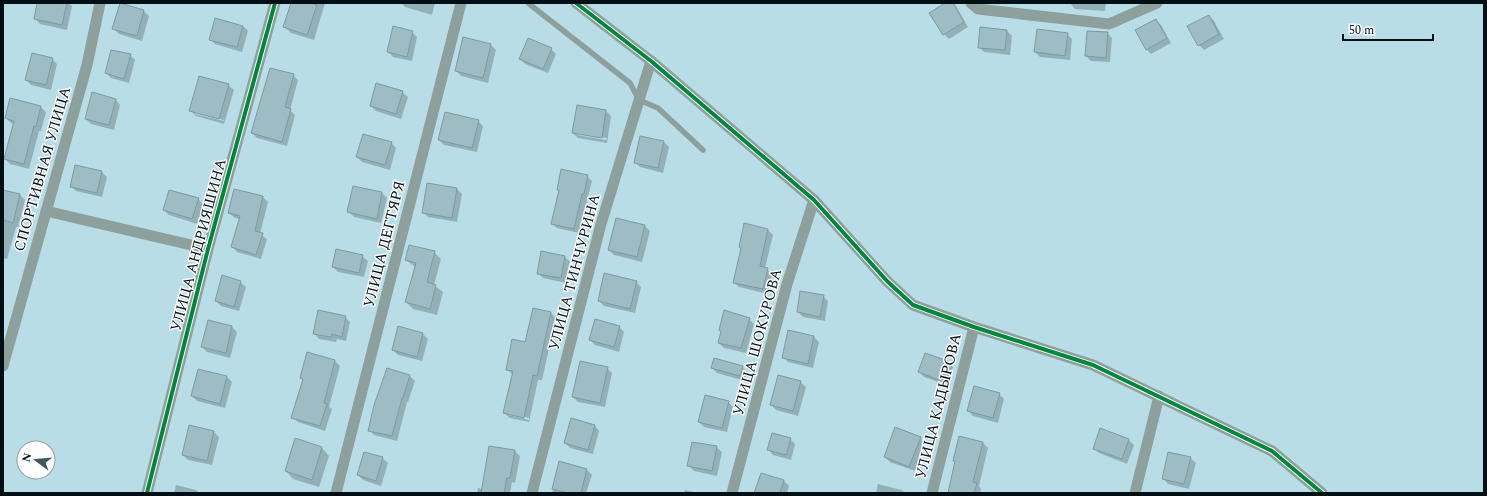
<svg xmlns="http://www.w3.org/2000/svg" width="1487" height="496" font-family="Spectral,serif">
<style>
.shadow{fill:#0003;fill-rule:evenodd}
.building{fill:#9ebcc3;stroke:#7d9aa2}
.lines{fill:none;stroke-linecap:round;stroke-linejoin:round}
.service{stroke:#8da09c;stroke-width:5.5}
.minor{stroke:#8da09c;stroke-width:11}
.cycleway-casing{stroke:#fcfcfc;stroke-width:6}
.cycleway{stroke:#00873e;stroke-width:4}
.labels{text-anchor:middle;stroke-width:3;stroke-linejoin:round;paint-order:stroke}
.street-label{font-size:15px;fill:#000f14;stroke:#fcfcfc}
</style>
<rect width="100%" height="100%" fill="#b8dde6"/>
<g class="shadow">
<path d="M38,3H69L72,6L67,30L40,24L35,18Z"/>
<path d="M292,3H325L314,40L291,33L285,27Z"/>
<path d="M401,3H435L432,15L405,7Z"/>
<path d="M947,3H953L956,6L968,27L949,39L944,34Z"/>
<path d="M1070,3H1106L1105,11L1075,9Z"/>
<path d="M120,5L144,11L149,16L142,41L119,34L114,29Z"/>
<path d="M1209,16L1214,21L1224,39L1204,50L1199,45Z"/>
<path d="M1156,20L1161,25L1171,43L1151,54L1146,49Z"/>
<path d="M243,26L248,31L242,52L215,44L210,39Z"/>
<path d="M1007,31L1012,36L1010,55L984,52L979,47Z"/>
<path d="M412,32L417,37L412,61L393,57L388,52Z"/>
<path d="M1107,33L1112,38L1110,62L1091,61L1086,56Z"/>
<path d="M1067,34L1072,39L1070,60L1040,57L1035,52Z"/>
<path d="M491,45L496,50L488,83L461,76L456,71Z"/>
<path d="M551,49L556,54L548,73L525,64L520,59Z"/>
<path d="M130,55L135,60L129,83L111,78L106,73Z"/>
<path d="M52,59L57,64L51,90L31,85L26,80Z"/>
<path d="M293,75L298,80L290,110L295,115L287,146L257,138L252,133Z"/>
<path d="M228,85L234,90L224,124L196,116L191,111ZM195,112L224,120V121L195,114Z"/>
<path d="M402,92L408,97L401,119L376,111L371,106Z"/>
<path d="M11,99L41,107L46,112L41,131H39L29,169L10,164L5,159L14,124L11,123L6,118Z"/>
<path d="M115,99L120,105L114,130L91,124L86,119Z"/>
<path d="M577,106L606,111L611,116L607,143L578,138L573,133ZM577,133L607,138L606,140L577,135Z"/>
<path d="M478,121L483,126L477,152L444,145L439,140Z"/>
<path d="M641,137L664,142L669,147L663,173L640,167L635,162Z"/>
<path d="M391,143L396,148L390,170L362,162L357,157Z"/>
<path d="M76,166L102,172L107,177L102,197L76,191L71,186Z"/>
<path d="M587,176L592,181L579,233L557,228L552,223L559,191L558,189Z"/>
<path d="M457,189L462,194L457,222L428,217L423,212Z"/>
<path d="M3,191L20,195L25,200L18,227H16L7,259L3,258Z"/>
<path d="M382,193L387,198L381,223L354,217L349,212Z"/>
<path d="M263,197L268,202L260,234L267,239L261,259L237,252L232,246L240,219L235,218L229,213Z"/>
<path d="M198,199L203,204L197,224L169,215L164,210Z"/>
<path d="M616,219L645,226L650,231L642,262L614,255L609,250Z"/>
<path d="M768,230L773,235L765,268L772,274L768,294L739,287L734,282L742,250L740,247Z"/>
<path d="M434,252L441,259L434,285L443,292L437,315L413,309L406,302L415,267L406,260Z"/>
<path d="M362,256L368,261L364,277L338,272L333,267Z"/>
<path d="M565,257L570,262L566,283L543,278L538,273Z"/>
<path d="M240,282L246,287L239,311L221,306L216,301Z"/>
<path d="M636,282L641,287L635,313L604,306L599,301Z"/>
<path d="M823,296L828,301L825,321L803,317L798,312Z"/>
<path d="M534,309L551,313L556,318L542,380H538L529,422L510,418L504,413L513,375L507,369L526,343ZM509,413L529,418V420L509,415Z"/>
<path d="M345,317L350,322L346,341L337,339L336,342L319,339L314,333Z"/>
<path d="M749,319L754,324L746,353L724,348L719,343L722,332L720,330Z"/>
<path d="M209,321L232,327L237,332L230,358L207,352L202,347Z"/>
<path d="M619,327L624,332L619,352L595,345L590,340Z"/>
<path d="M789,331L814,337L819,342L813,368L788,362L783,357Z"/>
<path d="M423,334L428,339L422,361L398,355L393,350Z"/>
<path d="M925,354L948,362L953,367L947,385L924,377L919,372Z"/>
<path d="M335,361L340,366L329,407L332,409L325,431L298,422L293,417L304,380L301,377Z"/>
<path d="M742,366L747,372L745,381L717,373L712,368Z"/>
<path d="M607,368L612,373L605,407L578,402L573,397Z"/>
<path d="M387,369L410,376L415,381L408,402H407L397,441L374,435L369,430Z"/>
<path d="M227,377L232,382L225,408L197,401L192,396Z"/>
<path d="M800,382L806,387L798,416L776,410L771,405Z"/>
<path d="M999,394L1004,399L998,423L973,416L968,410Z"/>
<path d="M728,402L733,407L727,432L704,427L699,422Z"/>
<path d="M594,425L599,431L593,454L570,448L565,443Z"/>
<path d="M190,426L214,432L219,437L212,465L188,460L183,455Z"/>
<path d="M920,438L925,443L915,471L890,462L885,457Z"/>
<path d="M790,439L795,444L791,460L773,455L768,449Z"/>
<path d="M1129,440L1134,445L1127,464L1099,453L1094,448Z"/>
<path d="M983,443L988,448L979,486L981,489L980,493H949L956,462L954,460Z"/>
<path d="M716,447L722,452L717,476L694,471L689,466Z"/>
<path d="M322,448L329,456L319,487L293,479L286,471Z"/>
<path d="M515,451L520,456L515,483L512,482L510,493H477L478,488L482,489Z"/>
<path d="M382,458L388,463L381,486L363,480L358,475Z"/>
<path d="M1190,458L1196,463L1189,489L1168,484L1163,478Z"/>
<path d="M560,463L587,470L592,475L586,493H552Z"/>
<path d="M784,481L789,486L787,493H755Z"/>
<path d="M878,484L902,490L905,493H876Z"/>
<path d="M176,485L196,490L199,493H174Z"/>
<path d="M685,490L698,493H684Z"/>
</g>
<g class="building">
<path d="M37,3H67L62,25L34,19Z"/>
<path d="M120,3L144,10L137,36L112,29Z"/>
<path d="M291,3H311L317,5L307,35L283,27Z"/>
<path d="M945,3H953L964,22L943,35L929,13Z"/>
<path d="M1209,15L1219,34L1198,46L1187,26Z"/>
<path d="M215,18L243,26L237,47L209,40Z"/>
<path d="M1156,19L1167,38L1146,50L1135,30Z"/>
<path d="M393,26L413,31L407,57L387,52Z"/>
<path d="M980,27L1007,30L1005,50L978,48Z"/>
<path d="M1037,29L1068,33L1065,56L1034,52Z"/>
<path d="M1087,31L1108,32L1106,58L1085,56Z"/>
<path d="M463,37L491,44L483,78L455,71Z"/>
<path d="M528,38L552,48L543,69L519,59Z"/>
<path d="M111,50L131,54L124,79L105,73Z"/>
<path d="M32,53L53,58L46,85L25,80Z"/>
<path d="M270,68L294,74L285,107L291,109L282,142L251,133Z"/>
<path d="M199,76L229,84L219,119L189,111Z"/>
<path d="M376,83L403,91L396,114L370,106Z"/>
<path d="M92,92L116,99L109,125L85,119Z"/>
<path d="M10,98L41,106L36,127L34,126L24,164L4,159L14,121L5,118Z"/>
<path d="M577,105L606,110L602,138L572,133Z"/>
<path d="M445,112L479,120L472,148L438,140Z"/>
<path d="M363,134L392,142L385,165L356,157Z"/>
<path d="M640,136L664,141L658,168L634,163Z"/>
<path d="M75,165L102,171L97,193L70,187Z"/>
<path d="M561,169L588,175L584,194H582L574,229L551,224L559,190H557Z"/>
<path d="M427,183L457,188L452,218L422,213Z"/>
<path d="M353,186L382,192L377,219L347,212Z"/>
<path d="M234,189L263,196L255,231L263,233L256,255L231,247L240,216L228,213Z"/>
<path d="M3,190L20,194L13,223L3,220Z"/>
<path d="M169,190L199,198L192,219L163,210Z"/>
<path d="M616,218L645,225L637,257L608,250Z"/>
<path d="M744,223L768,229L760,266L768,268L763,289L733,283L741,248L739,247Z"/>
<path d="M409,245L435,251L427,282L436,285L430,309L405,302L416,263L405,260Z"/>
<path d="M336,249L363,255L359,273L332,267Z"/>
<path d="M541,251L565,256L561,278L537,274Z"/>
<path d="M604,273L637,281L630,309L598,301Z"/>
<path d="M222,275L241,281L234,307L215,301Z"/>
<path d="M800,291L824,295L820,317L797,312Z"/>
<path d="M533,308L551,312L537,376L533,375L524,418L503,413L513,371L506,370L512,339L525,342Z"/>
<path d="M318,310L346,316L342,337L332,334L331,337L313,334Z"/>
<path d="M724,310L750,318L741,348L718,343L721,331L719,330Z"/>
<path d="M595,319L620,326L614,347L589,340Z"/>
<path d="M208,320L232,326L226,353L201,347Z"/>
<path d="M398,326L423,333L417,357L392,350Z"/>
<path d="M788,330L814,336L808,364L782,358Z"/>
<path d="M307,352L335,360L324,403L327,404L320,426L291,418L303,379L300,378Z"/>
<path d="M925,353L948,361L942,381L918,372Z"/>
<path d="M714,358L743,366L740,376L711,368Z"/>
<path d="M580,361L608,367L600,403L572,397Z"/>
<path d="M387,368L410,375L403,398H402L392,436L368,431L374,405Z"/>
<path d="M198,369L227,376L220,404L191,396Z"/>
<path d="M778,375L801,381L793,411L770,405Z"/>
<path d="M974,386L1000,393L993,418L967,411Z"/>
<path d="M705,395L729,401L722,428L698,422Z"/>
<path d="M571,418L595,425L588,450L564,443Z"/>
<path d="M189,425L214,431L207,461L182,455Z"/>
<path d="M895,427L921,437L909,467L884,457Z"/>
<path d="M1100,428L1129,439L1122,459L1093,449Z"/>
<path d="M772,433L791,438L786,455L767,450Z"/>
<path d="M959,436L983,442L973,482L977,483L974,493H948L955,461H953Z"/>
<path d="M295,438L322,447L312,480L285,471Z"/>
<path d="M692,442L717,446L712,471L687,466Z"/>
<path d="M489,446L515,450L510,478H507L504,493H481Z"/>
<path d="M364,452L383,457L376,481L357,475Z"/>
<path d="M1168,452L1191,457L1184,484L1162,479Z"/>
<path d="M559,461L587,469L581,493H569L552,489Z"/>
<path d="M761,473L784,480L780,493H754Z"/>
</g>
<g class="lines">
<path class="service" d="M528,3L630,83L639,100L658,108L703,150"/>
<g class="minor">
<path d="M576,3L651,61L814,200L887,281L913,305L974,327L1093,365L1272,451L1322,493"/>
<path d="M971,3L978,9L1109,24L1157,3"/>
<path d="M46,211L208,249"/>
<path d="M3,366L87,65L100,3"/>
<path d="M147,493L208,249L275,3"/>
<path d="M336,493L461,3"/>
<path d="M532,493L601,224L651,61"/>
<path d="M732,493L787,284L814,200"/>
<path d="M932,493L974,327"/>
<path d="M1135,493L1159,396"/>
</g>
<g class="cycleway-casing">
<g id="cycleway">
<path d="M576,3L651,61L814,200L887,281L913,305L974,327L1093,365L1272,451L1322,493"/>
<path d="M147,493L208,249L275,3"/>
</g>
</g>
<use href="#cycleway" class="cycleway"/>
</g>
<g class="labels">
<g class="street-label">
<text transform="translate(42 169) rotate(-74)" y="5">СПОРТИВНАЯ УЛИЦА</text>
<text transform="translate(384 244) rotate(-76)" y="5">УЛИЦА ДЕГТЯРЯ</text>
<text transform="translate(198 245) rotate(-75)" y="5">УЛИЦА АНДРИЯШИНА</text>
<text transform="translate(574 272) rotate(-75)" y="5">УЛИЦА ТИНЧУРИНА</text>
<text transform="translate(757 342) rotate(-75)" y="5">УЛИЦА ШОКУРОВА</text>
<text transform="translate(938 406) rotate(-76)" y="5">УЛИЦА КАДЫРОВА</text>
</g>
</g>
<rect width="1487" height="496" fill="none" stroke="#000f14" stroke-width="8"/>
<g transform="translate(36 460) rotate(286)"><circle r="19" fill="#fcfcfc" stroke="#979d9f"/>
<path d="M0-3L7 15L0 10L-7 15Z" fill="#40575e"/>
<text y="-6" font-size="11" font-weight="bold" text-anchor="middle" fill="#000f14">N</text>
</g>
<path d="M1343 34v6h90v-6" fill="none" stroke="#000f14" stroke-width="2"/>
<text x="1349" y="34" font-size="12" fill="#000f14" stroke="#fcfcfc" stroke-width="3" paint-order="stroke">50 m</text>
</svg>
